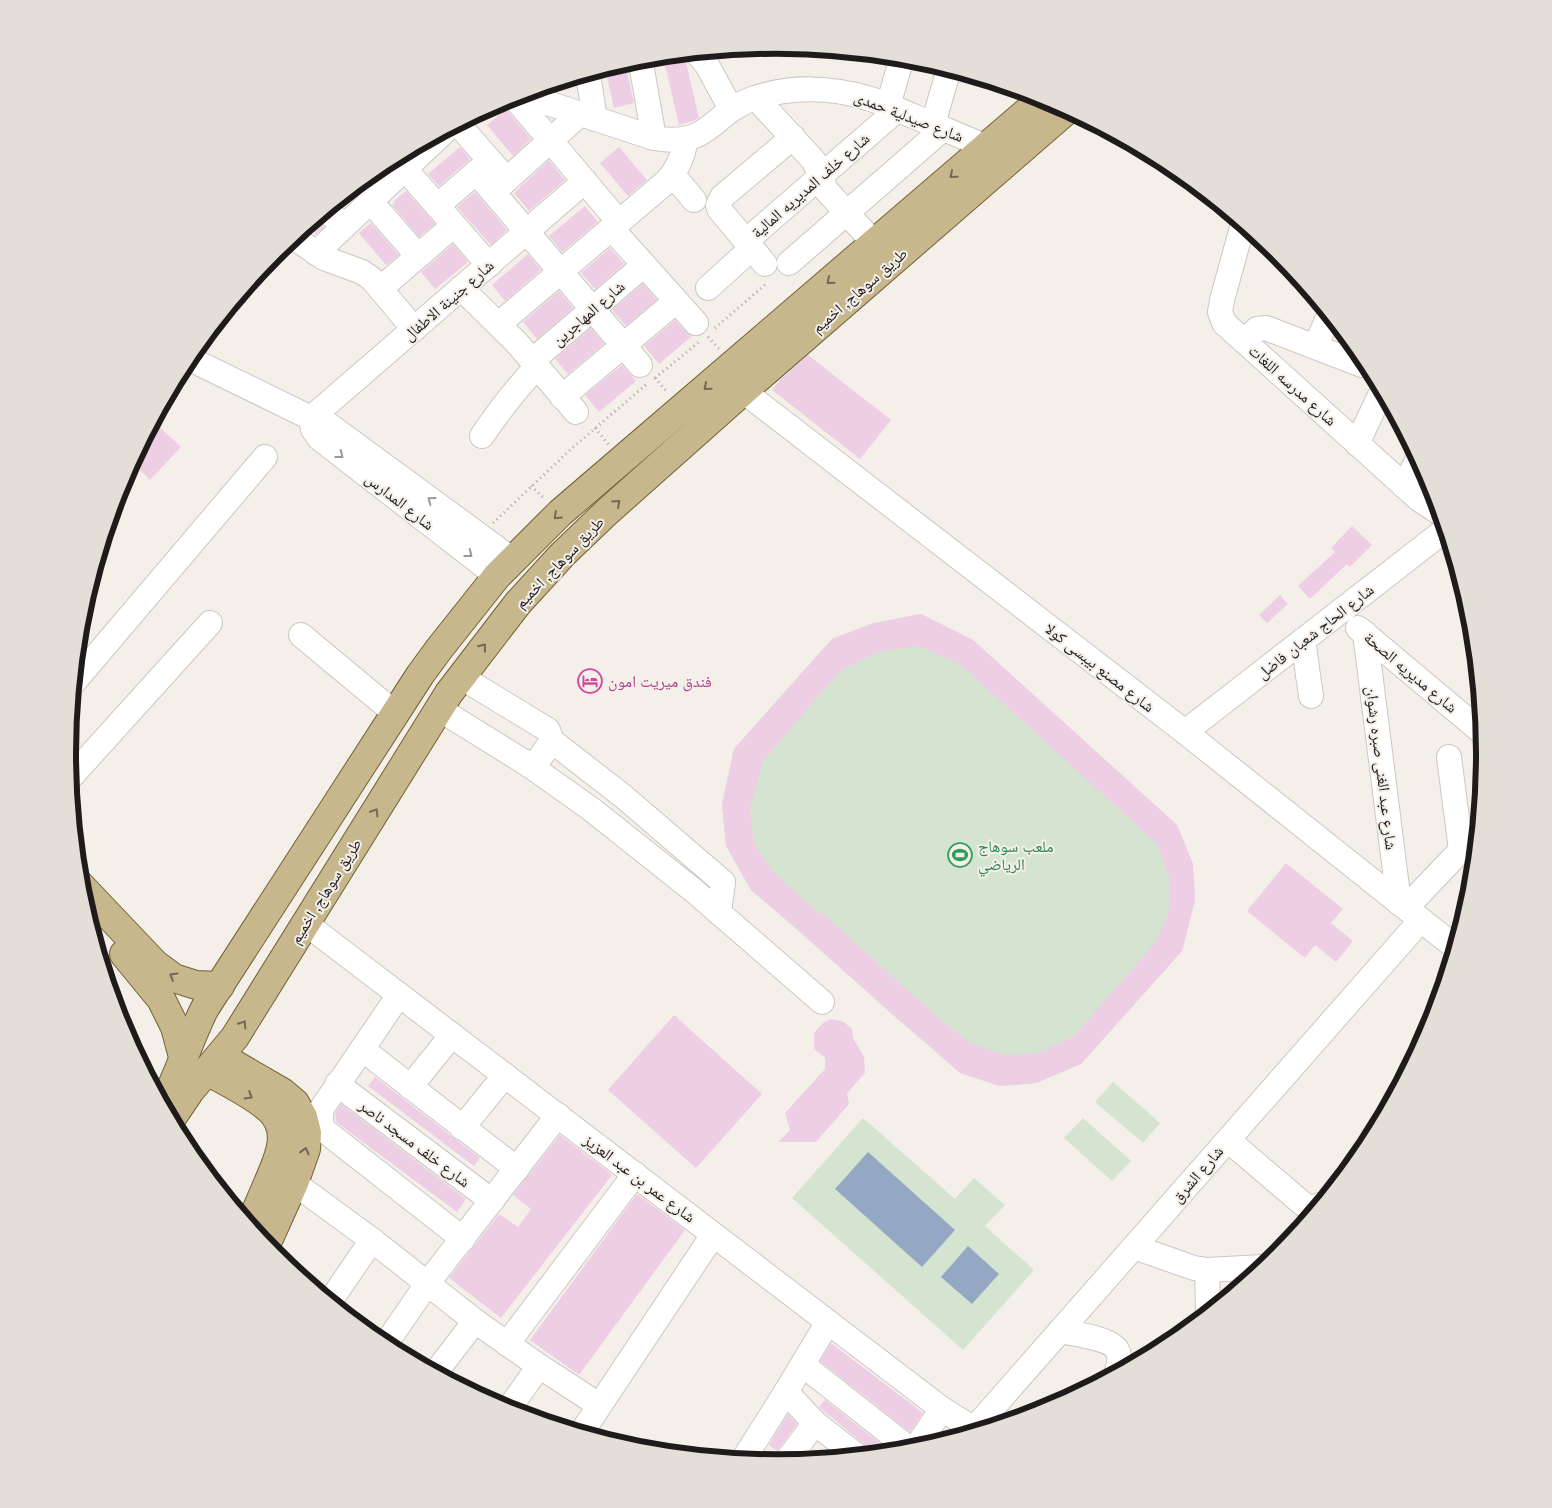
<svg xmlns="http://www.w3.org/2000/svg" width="1552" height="1508" font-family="Lora,'Noto Naskh Arabic',serif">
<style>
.green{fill:#d4e4d1}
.water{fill:#94a8c4}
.building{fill:#eecee5;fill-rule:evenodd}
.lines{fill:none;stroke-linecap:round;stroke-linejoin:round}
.minor-casing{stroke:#ccc7c2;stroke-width:26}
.major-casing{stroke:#736133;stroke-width:30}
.path{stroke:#a9a4a1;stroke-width:3;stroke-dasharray:1 4;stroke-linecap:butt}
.minor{stroke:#fff;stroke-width:24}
.major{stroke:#c7b78d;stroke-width:28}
.oneway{stroke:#726954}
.oneway2{stroke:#9a9898}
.labels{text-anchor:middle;stroke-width:4;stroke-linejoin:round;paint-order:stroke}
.street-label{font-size:16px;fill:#1e1b1a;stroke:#f5efea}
.hotel-label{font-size:16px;fill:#b23c85;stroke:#f5efea;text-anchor:start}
.leisure-label{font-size:16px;fill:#27864d;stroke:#f5efea;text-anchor:start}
.rim{fill:none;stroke:#1e1b1a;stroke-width:6}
</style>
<rect width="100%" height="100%" fill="#f5efea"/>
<g class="green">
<path d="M921,614L973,640L1177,825L1193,864L1195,900L1182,951L1081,1064L1036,1083L1000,1086L960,1073L901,1022L803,935L751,890L726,846L722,804L734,749L832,639L874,623Z"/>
<path d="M1113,1082L1160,1123L1143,1143L1095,1102Z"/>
<path d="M863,1118L955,1199L974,1178L1005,1205L985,1226L1034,1270L963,1350L792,1198Z"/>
<path d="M1083,1118L1131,1161L1112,1181L1064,1138Z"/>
</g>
<g class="water">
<path d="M868,1152L955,1230L922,1267L835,1189Z"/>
<path d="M968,1246L999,1274L972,1304L941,1277Z"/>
</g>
<g class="building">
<path d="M684,54L699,118L693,121L679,125L663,56Z"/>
<path d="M625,62L634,103L614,108L605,68Z"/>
<path d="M506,109L531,139L513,156L487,125Z"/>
<path d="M460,147L470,159L439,186L428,174Z"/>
<path d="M619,147L647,180L628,196L600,163Z"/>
<path d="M549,160L565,180L529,211L514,193Z"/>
<path d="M359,183L363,187L344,207L337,202Z"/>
<path d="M406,191L435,224L419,237L392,205L395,202L394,201Z"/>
<path d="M475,192L507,230L491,245L457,207Z"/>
<path d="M585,206L598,222L562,252L549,236Z"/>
<path d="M315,219L324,227L316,234L306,227Z"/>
<path d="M371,223L399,255L386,265L359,233Z"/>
<path d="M453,244L468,262L435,289L421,272Z"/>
<path d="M610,248L624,264L595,289L581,273Z"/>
<path d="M528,254L541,270L505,301L492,285Z"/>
<path d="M643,284L657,300L626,326L612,310Z"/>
<path d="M559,291L573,308L537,339L523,322Z"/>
<path d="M675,320L686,332L692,336L659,364L644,346Z"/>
<path d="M591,328L604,344L568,374L555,359Z"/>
<path d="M808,355L891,420L860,459L772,390L780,380Z"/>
<path d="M622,365L636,381L599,412L585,395Z"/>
<path d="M154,422L181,447L150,480L132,462Z"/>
<path d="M1352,526L1372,545L1350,567L1347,564L1310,599L1298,586L1335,552L1331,548Z"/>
<path d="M1280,595L1288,604L1267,623L1259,615Z"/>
<path d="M921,614L973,640L1177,825L1193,864L1195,900L1182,951L1081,1064L1036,1083L1000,1086L960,1073L902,1021L901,1022L787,920L751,890L726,846L722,804L734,749L832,639L874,623ZM919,646L961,665L1158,845L1169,877V911L1156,942L1073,1037L1037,1053L1004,1055L968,1042L934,1014L822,913L821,915L774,873L754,844L750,810L763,761L840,671L877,652Z"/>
<path d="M1286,863L1343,909L1331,923L1353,941L1336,962L1315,945L1305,958L1247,911Z"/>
<path d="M674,1015L762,1094L696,1168L608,1090Z"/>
<path d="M833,1019L844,1022L852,1029L853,1038L864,1057L865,1073L847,1093L849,1104L816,1142H778L790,1130L785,1113L825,1069V1058L814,1049V1033L824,1022Z"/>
<path d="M375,1077L480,1158L474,1166L368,1086Z"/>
<path d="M341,1104L466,1199L457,1212L336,1122L335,1113Z"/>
<path d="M560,1135L612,1175L501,1318L449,1278L499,1214L518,1227L531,1209L513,1195Z"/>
<path d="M637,1194L685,1230L579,1375L530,1340Z"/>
<path d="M831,1343L923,1413L910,1432L820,1361Z"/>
<path d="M825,1400L891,1452L869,1454L868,1449L864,1444L819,1407Z"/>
<path d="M788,1414L797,1424L777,1451L769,1445Z"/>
</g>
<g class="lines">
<g class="minor-casing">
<g id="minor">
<path d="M697,53L707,65L731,109"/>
<path d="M640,58L654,138"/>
<path d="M588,74L595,119"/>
<path d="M520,94L654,138C712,148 710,113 755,98C791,86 831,87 867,98C883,102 898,110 913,116C938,126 962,137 987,147"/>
<path d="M513,96L619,222"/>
<path d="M756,98L814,161L826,190L874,243"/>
<path d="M888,106L902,57"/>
<path d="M458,124L507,180"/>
<path d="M933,124L949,69"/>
<path d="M405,169L489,265"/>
<path d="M476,172L640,365"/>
<path d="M673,175L694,200"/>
<path d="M493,192L580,114"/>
<path d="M370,201L418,256"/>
<path d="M437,206L487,163"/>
<path d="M326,211L345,225"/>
<path d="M1243,224L1222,300L1220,312L1224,323L1420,500L1440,513"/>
<path d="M612,229L696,323"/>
<path d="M293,237L324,258L362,272L372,279L414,329"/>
<path d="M746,241L897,110"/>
<path d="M316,253L446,130"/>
<path d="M789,263L943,129"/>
<path d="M765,264L719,209L718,205L722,197L793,137"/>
<path d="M461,288L516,342L576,412"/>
<path d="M708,288L752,248"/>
<path d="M380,289L454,225"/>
<path d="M499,324L666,182C678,169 683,156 686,139"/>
<path d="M1244,341L1257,329L1266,328L1362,365"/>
<path d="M1315,347L1329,316"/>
<path d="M188,358L311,418L329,425L513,560"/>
<path d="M533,360L644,265"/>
<path d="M743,391L1185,732L1455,947"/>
<path d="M562,397L675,302"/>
<path d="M311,418L585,181"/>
<path d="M311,418L313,429L319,438L497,576"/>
<path d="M482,436C499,411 516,388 538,366"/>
<path d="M1357,444L1382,391"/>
<path d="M1404,486L1418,459"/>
<path d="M1358,628L1483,733"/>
<path d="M1365,633L1399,903"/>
<path d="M301,635L396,714"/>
<path d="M1303,640L1311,696"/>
<path d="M74,682L265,457"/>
<path d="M439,709L529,765L539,759L552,741L548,730L461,677"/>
<path d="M1185,732L1445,530"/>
<path d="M552,741L624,797L723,882L719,913"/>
<path d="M1449,757L1461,850"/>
<path d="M529,765L591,809L693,890L822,1002"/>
<path d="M69,779L210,623"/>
<path d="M1406,908L1477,833"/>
<path d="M305,923L942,1409L977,1431"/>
<path d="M399,995L322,1108C320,1117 320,1123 325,1131L463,1239"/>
<path d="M362,1049L517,1169"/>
<path d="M337,1084L492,1201"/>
<path d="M410,1087L452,1035"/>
<path d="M462,1128L505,1075"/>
<path d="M1228,1140L1303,1204C1308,1207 1313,1209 1319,1205"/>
<path d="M277,1177L294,1183L372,1240L475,1321L539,1366L599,1405"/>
<path d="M1134,1247L1194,1268L1207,1270L1263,1267"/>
<path d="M1207,1270L1208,1312"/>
<path d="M335,1294L372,1240"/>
<path d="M1060,1331C1074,1334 1113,1338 1118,1352C1121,1358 1118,1366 1117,1372"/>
<path d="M507,1344L635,1174"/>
<path d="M385,1345L427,1284L558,1115"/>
<path d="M803,1365L911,1450"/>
<path d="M436,1372L475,1321"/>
<path d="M786,1392L815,1423L856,1455"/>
<path d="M508,1410L539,1366"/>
<path d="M974,1429L1421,920"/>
<path d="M582,1432L713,1235"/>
<path d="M915,1449L942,1409"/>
<path d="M788,1459L815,1423"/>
<path d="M743,1460L786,1392L828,1322"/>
</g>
</g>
<g class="major-casing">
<g id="major">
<path d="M80,885L155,964L174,978L196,985L220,986"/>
<path d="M124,954L161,999L175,1027L183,1057"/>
<path d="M220,1056L282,1092L295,1103L303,1117L307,1133L306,1149L294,1183L266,1245"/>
<path d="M207,1071C227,1082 252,1094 269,1109C293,1131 278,1159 268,1183C262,1197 256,1211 250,1225"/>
<path d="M163,1104C180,1073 189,1039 205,1008L420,675L439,649L497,576L560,513L1043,98"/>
<path d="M171,1119L190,1091L235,1037L449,693L518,603L562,555L608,511L743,391L1067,110"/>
</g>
</g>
<g class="path">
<path d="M715,328L767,283"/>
<path d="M708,337L719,349"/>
<path d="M655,378L699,342"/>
<path d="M655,378L668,393"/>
<path d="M595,428L609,445"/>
<path d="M531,486L545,499"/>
<path d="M493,523L570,450L648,383"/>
</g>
<use href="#minor" class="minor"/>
<use href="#major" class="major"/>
</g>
<defs><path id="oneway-chevron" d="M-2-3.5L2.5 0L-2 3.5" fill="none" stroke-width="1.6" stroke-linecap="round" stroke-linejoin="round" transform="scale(1.25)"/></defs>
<g class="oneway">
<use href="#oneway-chevron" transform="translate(953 175) rotate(139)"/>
<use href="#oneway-chevron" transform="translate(830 281) rotate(139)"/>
<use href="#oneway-chevron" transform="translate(707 387) rotate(139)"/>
<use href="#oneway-chevron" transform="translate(617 503) rotate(-42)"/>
<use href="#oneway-chevron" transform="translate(557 516) rotate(137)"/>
<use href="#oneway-chevron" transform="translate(483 647) rotate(-52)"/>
<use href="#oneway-chevron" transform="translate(375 812) rotate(-58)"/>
<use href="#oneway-chevron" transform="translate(173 976) rotate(-150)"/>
<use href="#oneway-chevron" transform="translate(243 1024) rotate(-57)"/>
<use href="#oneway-chevron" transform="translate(249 1096) rotate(31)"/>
<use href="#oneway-chevron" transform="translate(305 1151) rotate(-76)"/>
</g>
<g class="oneway2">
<use href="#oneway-chevron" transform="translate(340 455) rotate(38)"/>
<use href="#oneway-chevron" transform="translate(431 500) rotate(-144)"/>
<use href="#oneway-chevron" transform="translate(469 554) rotate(38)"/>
</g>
<defs>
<g id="hotel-ring" transform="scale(1.25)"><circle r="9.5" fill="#f5efea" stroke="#d1479c" stroke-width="1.5"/><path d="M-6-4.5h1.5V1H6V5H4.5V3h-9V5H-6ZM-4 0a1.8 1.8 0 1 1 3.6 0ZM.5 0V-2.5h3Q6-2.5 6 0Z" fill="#d1479c"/></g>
<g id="stadium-ring" transform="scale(1.25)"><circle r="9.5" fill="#f5efea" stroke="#2e9e5b" stroke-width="1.5"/><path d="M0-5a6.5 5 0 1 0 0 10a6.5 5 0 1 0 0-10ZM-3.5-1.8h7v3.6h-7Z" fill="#2e9e5b"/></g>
</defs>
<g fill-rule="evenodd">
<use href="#hotel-ring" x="590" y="681"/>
<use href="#stadium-ring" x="960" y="855"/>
</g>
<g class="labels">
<g class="street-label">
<text transform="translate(909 116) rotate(21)" y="6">شارع صيدلية حمدى</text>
<text transform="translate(810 185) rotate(-41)" y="6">شارع خلف المديريه المالية</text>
<text transform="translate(859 290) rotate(-41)" y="6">طريق سوهاج, اخميم</text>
<text transform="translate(448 300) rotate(-41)" y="6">شارع جنينة الاطفال</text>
<text transform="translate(588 313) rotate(-41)" y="6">شارع المهاجرين</text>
<text transform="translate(1293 385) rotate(42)" y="6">شارع مدرسه اللغات</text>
<text transform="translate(400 501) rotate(38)" y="6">شارع المدارس</text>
<text transform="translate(559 562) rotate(-46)" y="6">طريق سوهاج, اخميم</text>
<text transform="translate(1315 631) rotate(-38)" y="6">شارع الحاج شعبان فاضل</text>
<text transform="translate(1100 667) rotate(38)" y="6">شارع مصنع بيبسى كولا</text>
<text transform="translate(1411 672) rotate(40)" y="6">شارع مديريه الصحة</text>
<text transform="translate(1382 768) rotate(83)" y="6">شارع عبد الغنى صبره رشوان</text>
<text transform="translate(325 891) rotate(-58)" y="6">طريق سوهاج, اخميم</text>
<text transform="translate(415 1143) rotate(37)" y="6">شارع خلف مسجد ناصر</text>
<text transform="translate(1197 1174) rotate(-49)" y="6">شارع الشرق</text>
<text transform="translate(640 1178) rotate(37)" y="6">شارع عمر بن عبد العزيز</text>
</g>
<g class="hotel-label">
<text x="608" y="687">فندق ميريت امون</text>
</g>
<g class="leisure-label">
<text x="978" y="852">ملعب سوهاج<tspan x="978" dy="18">الرياضي</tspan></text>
</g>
</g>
<path d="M0 0H1552V1508H0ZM76 754a700 700 0 1 1 1400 0a700 700 0 1 1-1400 0Z" fill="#e4ded9" fill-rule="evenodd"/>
<path class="rim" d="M76 754a700 700 0 1 1 1400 0a700 700 0 1 1-1400 0Z"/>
</svg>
